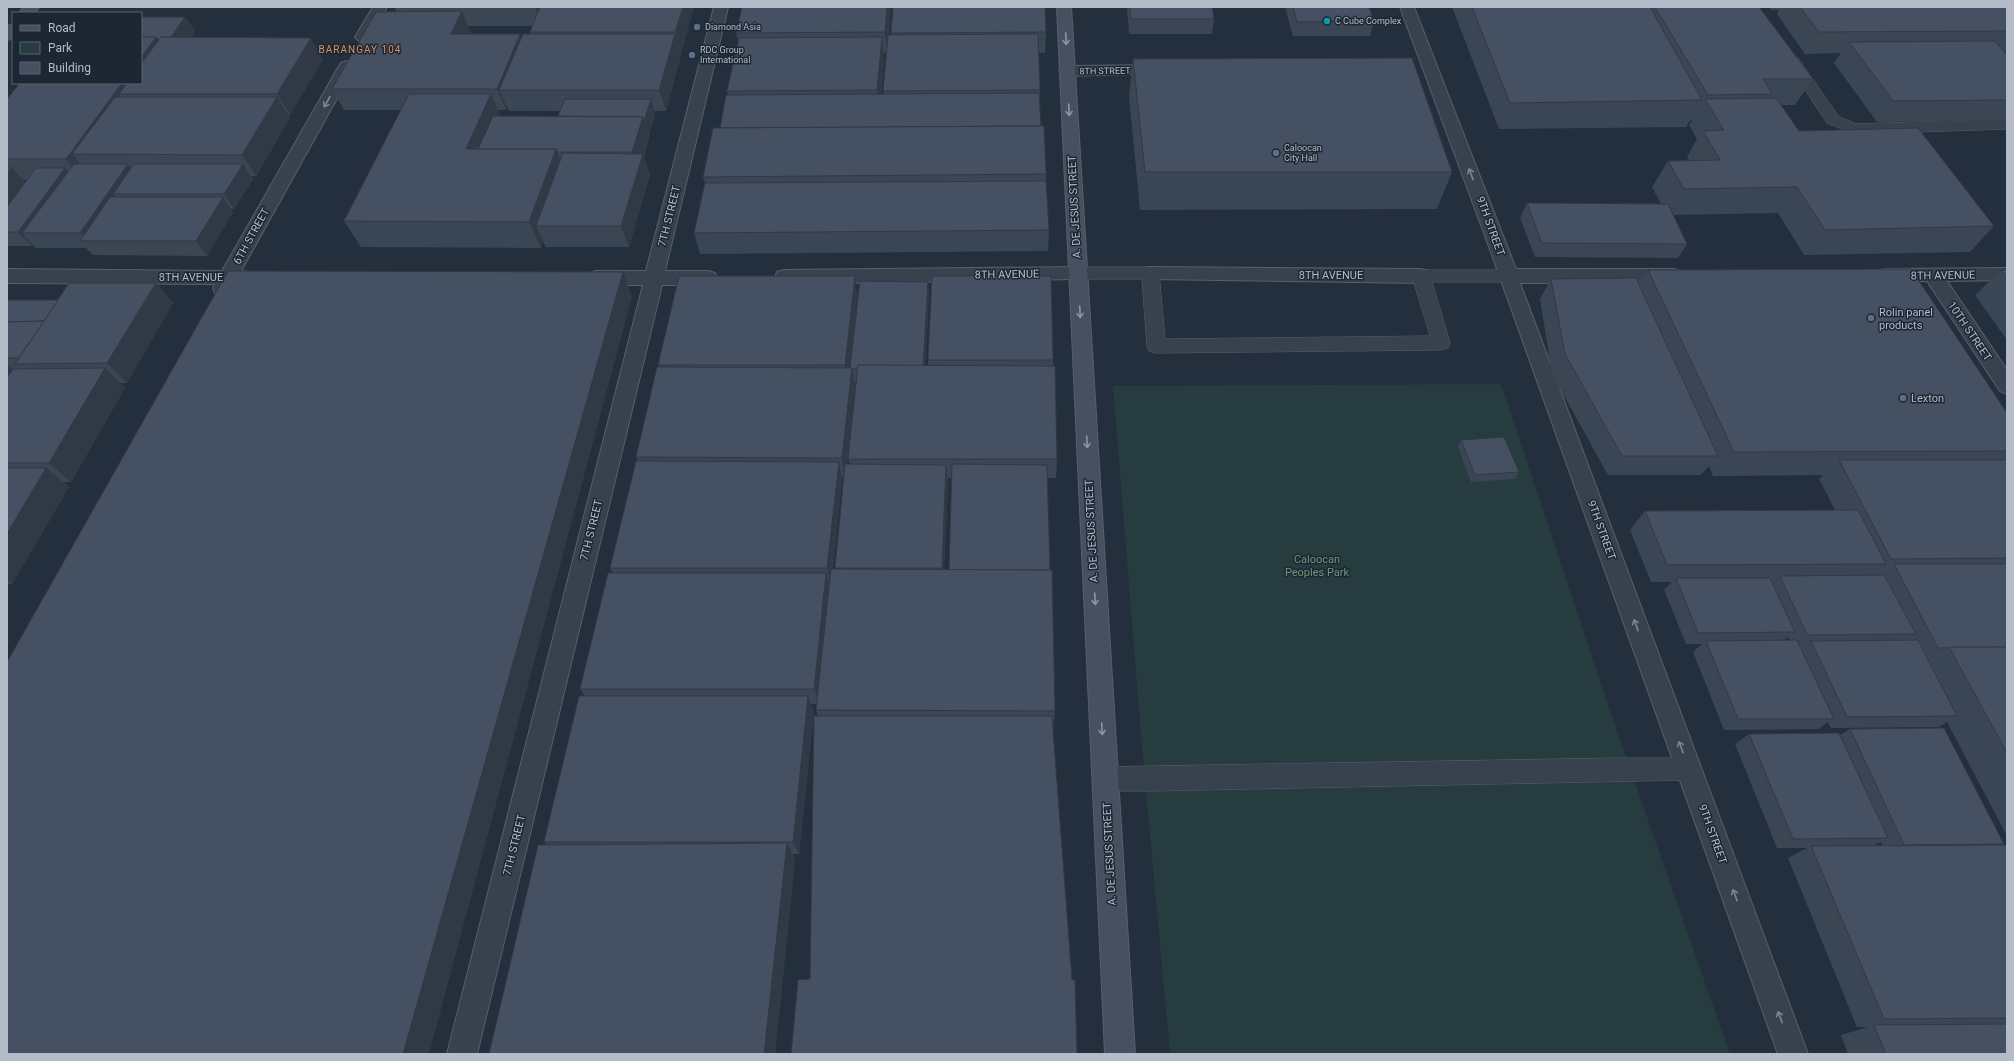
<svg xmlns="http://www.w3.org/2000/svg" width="2014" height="1061" font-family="Roboto,sans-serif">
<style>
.green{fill:#263c3f}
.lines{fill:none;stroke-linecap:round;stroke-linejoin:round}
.service-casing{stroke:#565f6c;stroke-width:1}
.pedestrian-casing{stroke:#565f6c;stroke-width:2}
.minor-casing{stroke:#565f6c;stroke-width:2}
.secondary-casing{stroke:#565f6c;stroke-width:2}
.service{fill:#38414e;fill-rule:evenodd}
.pedestrian{fill:#38414e;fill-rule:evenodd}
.minor{fill:#38414e;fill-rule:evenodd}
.secondary{fill:#465061;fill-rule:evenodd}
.wall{fill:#3b4654;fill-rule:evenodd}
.shaded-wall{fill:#303945}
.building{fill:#455162;stroke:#303945}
.oneway{stroke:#8e96a5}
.oneway2{stroke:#7c8592}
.culture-dot{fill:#0f9aa8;stroke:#1d2633;stroke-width:1.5}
.service-dot{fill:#5c6f8a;stroke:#1d2633;stroke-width:1.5}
.labels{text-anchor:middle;stroke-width:3;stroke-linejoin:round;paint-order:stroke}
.far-poi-label{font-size:9px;fill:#b4bcc9;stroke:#1d2633;text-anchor:start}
.far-street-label{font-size:9px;fill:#b4bcc9;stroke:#1d2633}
.far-neighbourhood-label{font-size:10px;letter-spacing:1px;fill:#d59563;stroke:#1d2633}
.street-label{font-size:11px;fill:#b4bcc9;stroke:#1d2633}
.poi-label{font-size:11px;fill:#b4bcc9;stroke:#1d2633;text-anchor:start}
.park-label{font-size:11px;fill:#6b9a76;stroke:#1d2633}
</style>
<rect width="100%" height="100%" fill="#242f3e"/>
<path class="green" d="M1501,384L1621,743L1730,1054H1170L1142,747L1113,386Z"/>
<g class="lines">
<g class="service-casing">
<g id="service">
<path d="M1793,57L1798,58L1839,117L1857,124L2007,119V129L1855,134L1827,123L1786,61L1788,58Z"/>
<path d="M1078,267H1150L1156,269L1159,273L1165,339L1430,336L1412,276L1415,272L1421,270H1509L1515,272L1518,276L1515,280L1509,282H1432L1450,343L1448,348L1441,350L1156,353L1149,351L1147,346L1142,279H1078L1072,277L1069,273L1072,269Z"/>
<path d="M1619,758H1689L1698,761L1701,769L1698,777L1689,780L1151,791H1105L1096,787L1093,779L1096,771L1105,767Z"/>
</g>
</g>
<g class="pedestrian-casing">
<path id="pedestrian" d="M1150,267L1421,269L1428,271L1430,276L1428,281L1421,283L1150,279L1143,278L1141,273L1143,268Z"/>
</g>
<g class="minor-casing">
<g id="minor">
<path d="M373,7H387L368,40H358L355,37Z"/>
<path d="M714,7H728L665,271H708L715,273L717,278L715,283L708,285H662L477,1054H447L643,285H596L589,283L587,278L589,273L596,271H646Z"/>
<path d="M1400,7H1414L1516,269H1674L1681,271L1683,276L1681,281L1674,283H1520L1808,1054H1778L1487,241Z"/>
<path d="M347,61L353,63L355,66L241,271L261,273L263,278L261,283L254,285L233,284L229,293L222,295L215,293L213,288L215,284L7,283V269L222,271L339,66L341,63Z"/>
<path d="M1161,65L1167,67L1169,70L1167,73L1067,76L1061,74L1059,71L1061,68L1067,66Z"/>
<path d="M1078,267L1085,268L1087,273L1085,278L1078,279L784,284L777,282L775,277L777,272L784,270Z"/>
<path d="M2007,268V280L1947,281L2007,370V394L2000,391L1927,281H1886L1879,280L1877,275L1879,270L1886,269Z"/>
</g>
</g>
<g class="secondary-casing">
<g id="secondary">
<path d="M24,7H39L35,13H19Z"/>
<path d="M1057,7H1071L1135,1054H1105Z"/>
<path d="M13,24V38L7,40V26Z"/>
</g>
</g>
<use href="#service" class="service"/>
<use href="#pedestrian" class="pedestrian"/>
<use href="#minor" class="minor"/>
<use href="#secondary" class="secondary"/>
</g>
<g class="wall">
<path d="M394,7H694L681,53H680L681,55L666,111H654L655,114L649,135V138L644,157L650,175L629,247H546L543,241L541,248L361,247L344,221L401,110H344L332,89L397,12ZM468,26H532L530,32V34L521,38L520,34H470L471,33ZM507,107L509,111H560L558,116H500L498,110H506Z"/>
<path d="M742,7H891L889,35H891V33L1046,32L1045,53H1038L1040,90V105L1041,126L1046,174V181L1049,230L1048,251L700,254L694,233L705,183L703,177L720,128L728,95L727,91L738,41L736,33ZM884,53H887L884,94H881L884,58Z"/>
<path d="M1127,7H1212L1214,19L1212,34H1129Z"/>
<path d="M1285,7H1369L1374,21L1370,36H1293Z"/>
<path d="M1452,7H1759L1813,79L1795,105H1781L1799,131L1994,226L1970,252L1804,255L1778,213L1673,215L1687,244L1678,258L1535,257L1520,218L1527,203L1661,204L1652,187L1668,161L1689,160L1687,157L1697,139L1689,125L1692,121L1691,119L1686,127L1499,129Z"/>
<path d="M1769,7H2007V52H2005L2007,55V120L1877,122L1834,63L1841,53L1805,54L1777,14L1779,10H1771Z"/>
<path d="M185,17L195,31L191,38L323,59L290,115H288L290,118L256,176H251L253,179L234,209H231L233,212L207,256L93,255L86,248H36L33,245L32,246H7V207L28,180H22L25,182L7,206V99Z"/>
<path d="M1133,59L1452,172L1437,209L1140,210L1129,97Z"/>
<path d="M1648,270L2007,413V836L1947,722L1939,727L1831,728L1828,722L1818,729L1724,730L1693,652L1702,644H1686L1664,590L1672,582H1651L1630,530L1645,511L1835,510L1819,479L1823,475L1713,476L1709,466L1701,475H1608L1552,374L1540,299L1551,279L1638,284ZM1788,637L1790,640H1784Z"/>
<path d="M2001,270H2007V340L1975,295Z"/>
<path d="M928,282L929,296L925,366H928V360H1053L1057,459L1056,478H1047L1050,570L1055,711L1053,730L810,979L818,716L816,710L817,704H811L814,711L799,854H793L795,859L775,1054H489L547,845L544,842L585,696L580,689L613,573L610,568L638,461L636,457L659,367L658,365L858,297L853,344ZM854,383H856L848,459L850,464H847L855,388ZM842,477H844L835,568V569H833L842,481ZM948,478H952L949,570H944L948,483Z"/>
<path d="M156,283L173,303L127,383H120L125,388L71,482H63L69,487L12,584H7V300H58Z"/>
<path d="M1461,440L1519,472L1515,479L1471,482L1458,447Z"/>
<path d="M1850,729L2004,844L2002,845H2007V1054H1848L1841,1035L1868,1027H1857L1788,858L1807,848H1777L1735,744L1749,734L1840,735ZM1881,842L1882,845H1874Z"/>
</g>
<g class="shaded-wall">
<path d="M535,7H549L542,26Z"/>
<path d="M683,7H694L681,53L675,32Z"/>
<path d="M887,7H891L887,53L885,32Z"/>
<path d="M462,11L471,33L460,55L451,34Z"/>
<path d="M185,17L195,31L178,55L168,41Z"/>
<path d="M520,34L528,55L499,90L507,107L506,110L497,89Z"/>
<path d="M675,34L681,55L666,111L659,90Z"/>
<path d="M156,37L171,58L145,94H119L132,112L102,154H72L88,173L83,180L66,159L122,83H141V58Z"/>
<path d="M882,37L884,58L879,111L877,90Z"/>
<path d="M311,38L323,59L290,115L277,94Z"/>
<path d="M491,94L502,120L477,152L466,149Z"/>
<path d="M277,97L290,118L256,176L242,155Z"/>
<path d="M651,99L655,114L649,135L644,121Z"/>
<path d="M643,117L649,138L644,157L650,175L629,247L621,226L638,170L632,152Z"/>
<path d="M556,149L566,176L536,226L543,241L541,248L529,222Z"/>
<path d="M128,164L140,179L113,194L122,205L87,241L80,233Z"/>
<path d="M243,164L253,179L234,209L224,194Z"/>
<path d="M11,167L25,182L7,206V173Z"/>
<path d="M65,168L77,183L22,233L33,245L32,246L18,232Z"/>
<path d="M223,197L233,212L207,256L196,241Z"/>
<path d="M623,272L632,297L429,1054H403Z"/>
<path d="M855,276L858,297L848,385L845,365Z"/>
<path d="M928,282L929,296L924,383L923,369Z"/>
<path d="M156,283L173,303L127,383L107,363Z"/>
<path d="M9,366L31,386L7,422V369Z"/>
<path d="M105,368L125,388L71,482L49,463Z"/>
<path d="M852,368L855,388L845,477L842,458Z"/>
<path d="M839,462L842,481L831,586L827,568Z"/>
<path d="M946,465L948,483L943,585L942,568Z"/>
<path d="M46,468L69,487L12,584L7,580V534Z"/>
<path d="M826,573L831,590L819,704L814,689Z"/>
<path d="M808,696L814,711L799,854L793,842Z"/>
<path d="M787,843L795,859L775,1054H764Z"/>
</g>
<g class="building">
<path d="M540,7H683L675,32H530Z"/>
<path d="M742,7H887L885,32L736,33Z"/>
<path d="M893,7H1045L1046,32L891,33Z"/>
<path d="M1130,7H1212L1214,19H1131Z"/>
<path d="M1293,7H1369L1374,21L1297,22Z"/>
<path d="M1472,7H1650L1702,100L1510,103Z"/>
<path d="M1655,7H1759L1813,79H1763L1772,94L1708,95Z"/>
<path d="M1800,7H2007V31L1819,32Z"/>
<path d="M462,11L451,34H520L497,89H332L376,12Z"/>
<path d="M141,17H185L171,37H161L159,40L156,37H141Z"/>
<path d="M523,34H675L659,90H499Z"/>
<path d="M1038,34L1040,90L883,91L888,35Z"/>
<path d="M141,37H156L141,58Z"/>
<path d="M161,37L311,38L277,94H119L127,83H141V64Z"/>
<path d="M882,37L877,90L727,91L739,38Z"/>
<path d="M1995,41L2007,55V100L1893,101L1849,42Z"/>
<path d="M1412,58L1452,172H1145L1133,59Z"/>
<path d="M20,83H122L66,159H7V99Z"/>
<path d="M1039,93L1041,126L720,128L726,95Z"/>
<path d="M409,94H491L466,149H556L529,222L344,221Z"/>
<path d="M115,97H277L242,155L72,154Z"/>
<path d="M1776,98L1799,131L1918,128L1994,226L1825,230L1797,187L1684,189L1668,161L1720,160L1703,131L1724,130L1705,99Z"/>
<path d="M565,99H651L644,121L643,117L558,116Z"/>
<path d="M493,116L643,117L632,152H557L556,149H478Z"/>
<path d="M1044,126L1046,174L703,177L713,128Z"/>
<path d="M563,153L643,154L621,226H536Z"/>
<path d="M74,164H128L80,233H22Z"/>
<path d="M134,164H243L224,194H113Z"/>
<path d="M7,167H11L7,173Z"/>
<path d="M36,168H65L18,232H7V207Z"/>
<path d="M1046,181L1049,230L694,233L705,183Z"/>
<path d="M110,197H223L196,241H80Z"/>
<path d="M1527,203L1668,204L1687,244L1542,243Z"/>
<path d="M1911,269L2007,413V451L1734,452L1648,270Z"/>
<path d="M2001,270H2007V278Z"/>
<path d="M228,271L623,272L403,1054H7V662Z"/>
<path d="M679,276H855L845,365H658Z"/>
<path d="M932,276H1051L1053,360H928Z"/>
<path d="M1636,278L1718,456H1622L1565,354L1551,279Z"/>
<path d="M860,281L928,282L923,366L858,365L857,369H852V368H850Z"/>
<path d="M69,283H156L107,363L15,364Z"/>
<path d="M7,300H58L44,321L7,322Z"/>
<path d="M44,321L19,358H7V322Z"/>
<path d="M858,365L1055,366L1057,459H848Z"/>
<path d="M657,367L852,368L842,458L636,457Z"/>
<path d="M105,368L49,463H7V378L13,369Z"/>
<path d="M1504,437L1519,472L1475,475L1461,440Z"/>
<path d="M1839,460H2007V558L1891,559Z"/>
<path d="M636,461L839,462L827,568H610Z"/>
<path d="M845,464L946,465L942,568H835Z"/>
<path d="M952,464L1047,465L1050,570H949Z"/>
<path d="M7,468H46L7,534Z"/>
<path d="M1858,510L1886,564L1667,565L1645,511Z"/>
<path d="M1894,564H2007V647L1938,648Z"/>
<path d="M831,569L1052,570L1055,711L816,710Z"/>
<path d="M608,573H826L814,689H580Z"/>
<path d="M1884,575L1916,634L1807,635L1780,576Z"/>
<path d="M1676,578H1770L1795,632L1698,633Z"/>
<path d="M1797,640L1834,719H1738L1706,641Z"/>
<path d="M1918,640L1957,716L1847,717L1811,641Z"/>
<path d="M1949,647H2007V753Z"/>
<path d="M579,696H808L793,842H544Z"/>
<path d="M814,716H1052L1072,980H1075L1077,1054H791L798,980L810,979Z"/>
<path d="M1944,728L2004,844L1904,845L1850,729Z"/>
<path d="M1839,733L1888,838L1793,839L1749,734Z"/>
<path d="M787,843L764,1054H489L538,845Z"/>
<path d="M2007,845V1018L1884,1019L1811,846Z"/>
<path d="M2007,1024V1054H1886L1874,1025Z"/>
</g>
<defs><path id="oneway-shaft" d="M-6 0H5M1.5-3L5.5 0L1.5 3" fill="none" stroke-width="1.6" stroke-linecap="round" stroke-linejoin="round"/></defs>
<g class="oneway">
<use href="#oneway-shaft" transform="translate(1066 39) rotate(87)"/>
<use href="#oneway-shaft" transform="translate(1069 110) rotate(87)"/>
<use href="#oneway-shaft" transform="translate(1080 312) rotate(87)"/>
<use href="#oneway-shaft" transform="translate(1087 442) rotate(87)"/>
<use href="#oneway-shaft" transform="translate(1095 599) rotate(87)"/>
<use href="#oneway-shaft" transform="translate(1102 729) rotate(87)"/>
</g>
<g class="oneway2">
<use href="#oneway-shaft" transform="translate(327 102) rotate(119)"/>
<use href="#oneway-shaft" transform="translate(1471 174) rotate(-110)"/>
<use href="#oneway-shaft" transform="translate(1636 625) rotate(-110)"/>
<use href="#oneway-shaft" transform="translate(1681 747) rotate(-110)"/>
<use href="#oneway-shaft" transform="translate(1735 895) rotate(-110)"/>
<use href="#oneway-shaft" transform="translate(1780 1017) rotate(-110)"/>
</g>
<circle class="culture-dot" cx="1327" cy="21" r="4"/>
<g class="service-dot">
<circle cx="697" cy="27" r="4"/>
<circle cx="692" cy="55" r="4"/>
<circle cx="1276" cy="153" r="4"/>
<circle cx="1871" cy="318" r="4"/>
<circle cx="1903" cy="398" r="4"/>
</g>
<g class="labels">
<g class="far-poi-label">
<text x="1335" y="24">C Cube Complex</text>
<text x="705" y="30">Diamond Asia</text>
<text x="700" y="53">RDC Group<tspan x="700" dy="10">International</tspan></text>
<text x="1284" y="151">Caloocan<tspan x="1284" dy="10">City Hall</tspan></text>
</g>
<g class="far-street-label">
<text transform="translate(1105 71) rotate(-1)" y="3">8TH STREET</text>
</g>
<g class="far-neighbourhood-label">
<text x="360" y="53">BARANGAY 104</text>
</g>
<g class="street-label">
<text transform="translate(1074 207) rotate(-93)" y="4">A. DE JESUS STREET</text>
<text transform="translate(669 216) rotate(-76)" y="4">7TH STREET</text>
<text transform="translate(1491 226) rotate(70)" y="4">9TH STREET</text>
<text transform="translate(251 236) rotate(-61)" y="4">6TH STREET</text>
<text transform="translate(1007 274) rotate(-1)" y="4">8TH AVENUE</text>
<text x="1331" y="279">8TH AVENUE</text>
<text transform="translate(1943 275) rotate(-1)" y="4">8TH AVENUE</text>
<text x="191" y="281">8TH AVENUE</text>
<text transform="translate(1970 331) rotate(56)" y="4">10TH STREET</text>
<text transform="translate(591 530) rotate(-76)" y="4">7TH STREET</text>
<text transform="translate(1602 530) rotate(70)" y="4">9TH STREET</text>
<text transform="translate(1091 531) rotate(-93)" y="4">A. DE JESUS STREET</text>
<text transform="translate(1713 834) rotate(70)" y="4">9TH STREET</text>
<text transform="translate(514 845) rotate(-76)" y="4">7TH STREET</text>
<text transform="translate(1109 854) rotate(-93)" y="4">A. DE JESUS STREET</text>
</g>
<g class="poi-label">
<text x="1879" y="316">Rolin panel<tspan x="1879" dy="13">products</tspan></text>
<text x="1911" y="402">Lexton</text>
</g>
<g class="park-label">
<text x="1317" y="563">Caloocan<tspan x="1317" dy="13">Peoples Park</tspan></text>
</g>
</g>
<rect width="2014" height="1061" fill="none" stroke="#b4bcc9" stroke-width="16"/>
<rect x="12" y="12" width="130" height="72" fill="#1d2633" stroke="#59626f"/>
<rect x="20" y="25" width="20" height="6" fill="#465061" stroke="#59626f"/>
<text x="48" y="32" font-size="12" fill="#b4bcc9">Road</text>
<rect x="20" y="42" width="20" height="12" fill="#263c3f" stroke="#59626f"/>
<text x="48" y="52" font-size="12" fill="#b4bcc9">Park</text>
<rect x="20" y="62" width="20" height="12" fill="#455162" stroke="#59626f"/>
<text x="48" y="72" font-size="12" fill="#b4bcc9">Building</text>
</svg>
